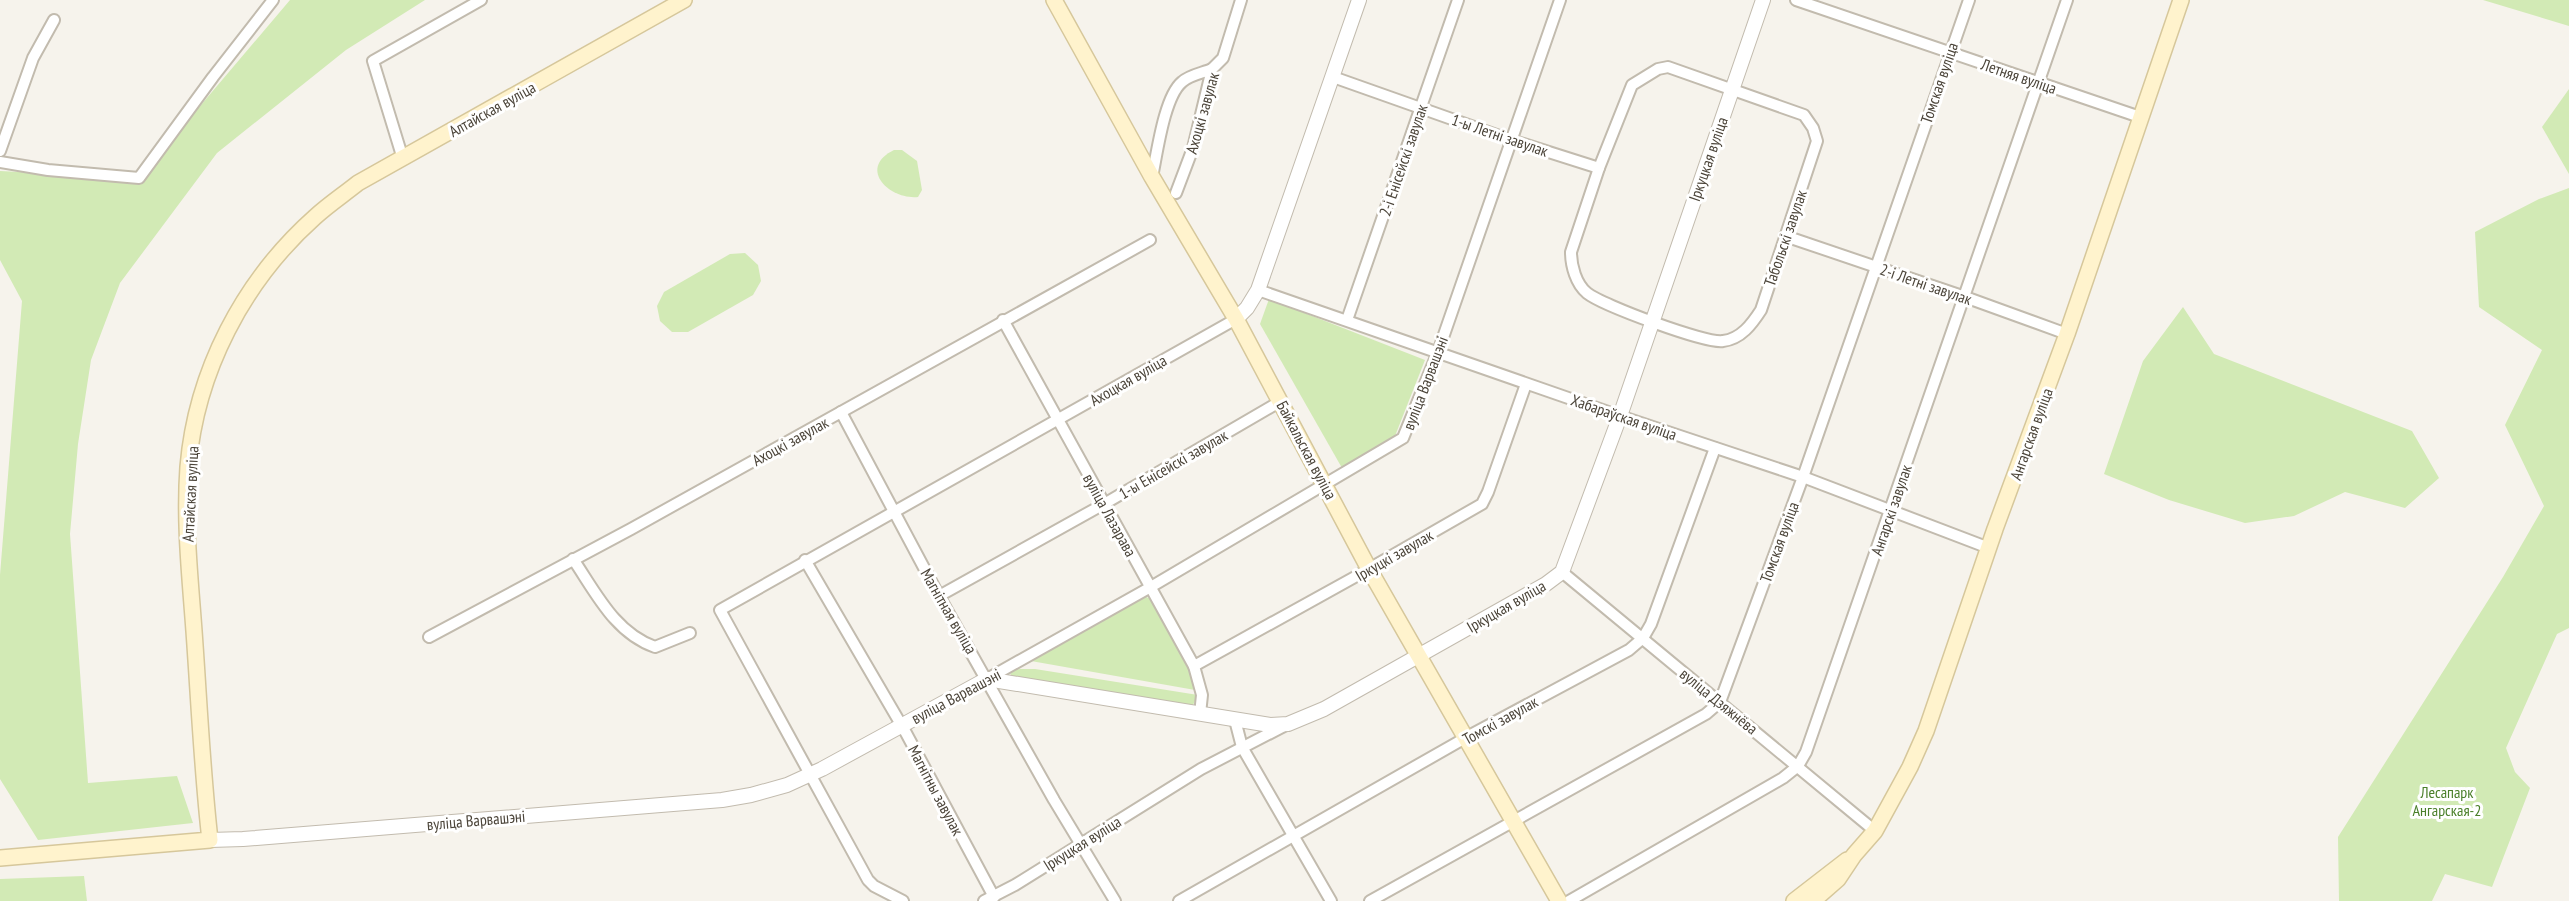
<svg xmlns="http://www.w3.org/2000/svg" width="2569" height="901" font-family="'PT Sans Narrow',sans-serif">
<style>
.green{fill:#d2eab5}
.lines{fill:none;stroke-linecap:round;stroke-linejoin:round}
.minor-casing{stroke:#c2bbae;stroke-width:14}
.tertiary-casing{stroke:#c2bbae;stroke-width:16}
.secondary-casing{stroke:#d6c79b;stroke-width:18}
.minor{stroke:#fff;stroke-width:10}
.tertiary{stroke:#fff;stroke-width:14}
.secondary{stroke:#fff3cd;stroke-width:15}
.labels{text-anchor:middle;stroke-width:6;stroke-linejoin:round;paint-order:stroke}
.street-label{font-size:16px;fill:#4b4439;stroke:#fff}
.park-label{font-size:16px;fill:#4a7f2a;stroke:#fff}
</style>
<rect width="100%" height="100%" fill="#f6f3ec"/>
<g class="green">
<path d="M290,0H425L346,50L217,153L120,283L91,360L78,444L70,534L88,783L177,776L193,823L38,840L0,779V575L22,301L0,260V171L139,178Z"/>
<path d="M2483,0H2569V26Z"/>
<path d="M2569,89V174L2542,127Z"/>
<path d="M894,150H902L917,161L922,190L918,197C889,200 857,168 894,150Z"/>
<path d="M2569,188V628L2557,634L2506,748L2515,772L2530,788L2492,887L2445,874L2432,901H2339L2338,837L2503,577L2544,506L2505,425L2542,350L2479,307L2475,232L2539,199Z"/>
<path d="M745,253L758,265L761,281L753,295L688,332H672L660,321L657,306L664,292L730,254Z"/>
<path d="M1269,299L1425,360L1395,436L1342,468L1260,324Z"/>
<path d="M2183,307L2214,354L2412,431L2439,478L2405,508L2345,492L2294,516L2245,523L2169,500L2104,474L2143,361Z"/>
<path d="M1144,596L1151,599L1191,668L1195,690L1031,661Z"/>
<path d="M1020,669H1035L1198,695L1193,705L1011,676L1010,671Z"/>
<path d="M84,876L87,901H0V879Z"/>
</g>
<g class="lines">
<g class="minor-casing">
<g id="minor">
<path d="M1796,0L2140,117"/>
<path d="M1668,67L1804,115L1813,128L1817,141L1761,310C1752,324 1741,339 1723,341C1706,344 1602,305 1587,293C1576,284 1571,266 1571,252L1599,168L1632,85L1658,69Z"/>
<path d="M1333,77L1511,140L1599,168"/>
<path d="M0,151L33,58L54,20"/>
<path d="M403,159L373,61L481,0"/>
<path d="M0,162L48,170L139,178L213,77L273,0"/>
<path d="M1152,177C1157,154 1164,97 1182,82C1189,75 1203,73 1212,69"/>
<path d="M1176,193L1193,148L1212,69L1223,58L1241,0"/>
<path d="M1785,236L1965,297L2067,334"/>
<path d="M1258,290L1620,416L1803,477L1989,548"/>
<path d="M1003,320L1194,666L1202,695L1200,714"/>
<path d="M1347,320L1458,0"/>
<path d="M841,412L939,596L1054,800L1115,901"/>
<path d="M573,559C596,593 615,633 655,647L690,633"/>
<path d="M805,560L906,733L994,897"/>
<path d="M1562,572L1875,831"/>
<path d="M939,596L1104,504L1281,401"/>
<path d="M429,637L631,529L1150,240"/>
<path d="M1194,666L1353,578L1482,504L1488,492L1526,384"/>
<path d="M987,679L1149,588L1403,438L1438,352L1560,0"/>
<path d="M1235,720L1242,747L1331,901"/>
<path d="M903,901L874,886L868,880L720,610L1236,319"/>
<path d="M984,901L1015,885L1201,769L1284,726"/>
<path d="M1179,901L1467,737L1629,650L1643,638L1651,624L1715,448"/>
<path d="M1370,901L1706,714L1720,702L1803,477L1969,0"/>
<path d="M1569,901L1783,778L1798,766L1806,752L2067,0"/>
</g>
</g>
<g class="tertiary-casing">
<g id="tertiary">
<path d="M1236,319L1247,308L1258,290L1359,0"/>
<path d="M210,840L243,839L722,800L751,795L787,785L822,769L987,679L1270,725L1288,724L1324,709L1546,584L1562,572L1620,416L1763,0"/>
</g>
</g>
<g class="secondary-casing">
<g id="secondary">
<path d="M1054,0L1152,177L1236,319L1369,569L1559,901"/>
<path d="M0,858L210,840C202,770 199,700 194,631C190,576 184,522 188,467C196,372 243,281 315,217C328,205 343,195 358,183L684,0"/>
<path d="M1794,901L1847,860"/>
<path d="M1813,901L1838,879L1854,855L1875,831L1910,767L1926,731L1995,529L2067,334L2181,0"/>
</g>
</g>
<use href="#minor" class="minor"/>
<use href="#tertiary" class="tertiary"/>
<use href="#secondary" class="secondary"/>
</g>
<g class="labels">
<g class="street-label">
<text transform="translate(2019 76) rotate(19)" y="6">Летняя вуліца</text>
<text transform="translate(1939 83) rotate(-71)" y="6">Томская вуліца</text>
<text transform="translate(492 109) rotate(-29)" y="6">Алтайская вуліца</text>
<text transform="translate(1202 113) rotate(-74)" y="6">Ахоцкі завулак</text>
<text transform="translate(1500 135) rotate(19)" y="6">1-ы Летні завулак</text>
<text transform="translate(1708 159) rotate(-71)" y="6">Іркуцкая вуліца</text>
<text transform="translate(1403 160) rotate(-71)" y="6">2-і Енісейскі завулак</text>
<text transform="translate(1785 238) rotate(-71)" y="6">Табольскі завулак</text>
<text transform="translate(1926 284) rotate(19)" y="6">2-і Летні завулак</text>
<text transform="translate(1128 380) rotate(-30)" y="6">Ахоцкая вуліца</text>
<text transform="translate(1425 383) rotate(-69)" y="6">вуліца Варвашэні</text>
<text transform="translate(1624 417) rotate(19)" y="6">Хабараўская вуліца</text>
<text transform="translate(2031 434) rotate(-70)" y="6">Ангарская вуліца</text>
<text transform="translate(790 441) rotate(-29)" y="6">Ахоцкі завулак</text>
<text transform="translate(1307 450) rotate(62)" y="6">Байкальская вуліца</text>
<text transform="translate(1173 464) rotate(-30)" y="6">1-ы Енісейскі завулак</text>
<text transform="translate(190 494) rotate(-87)" y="6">Алтайская вуліца</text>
<text transform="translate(1891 510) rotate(-71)" y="6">Ангарскі завулак</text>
<text transform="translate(1110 515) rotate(61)" y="6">вуліца Лазарава</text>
<text transform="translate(1779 542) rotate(-70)" y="6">Томская вуліца</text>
<text transform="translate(1394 555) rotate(-30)" y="6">Іркуцкі завулак</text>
<text transform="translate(1506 606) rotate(-30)" y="6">Іркуцкая вуліца</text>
<text transform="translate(949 611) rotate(60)" y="6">Магнітная вуліца</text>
<text transform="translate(956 696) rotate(-28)" y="6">вуліца Варвашэні</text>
<text transform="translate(1719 701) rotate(39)" y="6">вуліца Дзяжнёва</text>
<text transform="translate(1500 720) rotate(-29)" y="6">Томскі завулак</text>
<text transform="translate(936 790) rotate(62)" y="6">Магнітны завулак</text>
<text transform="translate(476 820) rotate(-5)" y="6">вуліца Варвашэні</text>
<text transform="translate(1082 843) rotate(-32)" y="6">Іркуцкая вуліца</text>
</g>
<g class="park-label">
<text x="2447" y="798">Лесапарк<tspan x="2447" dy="18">Ангарская-2</tspan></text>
</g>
</g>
</svg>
